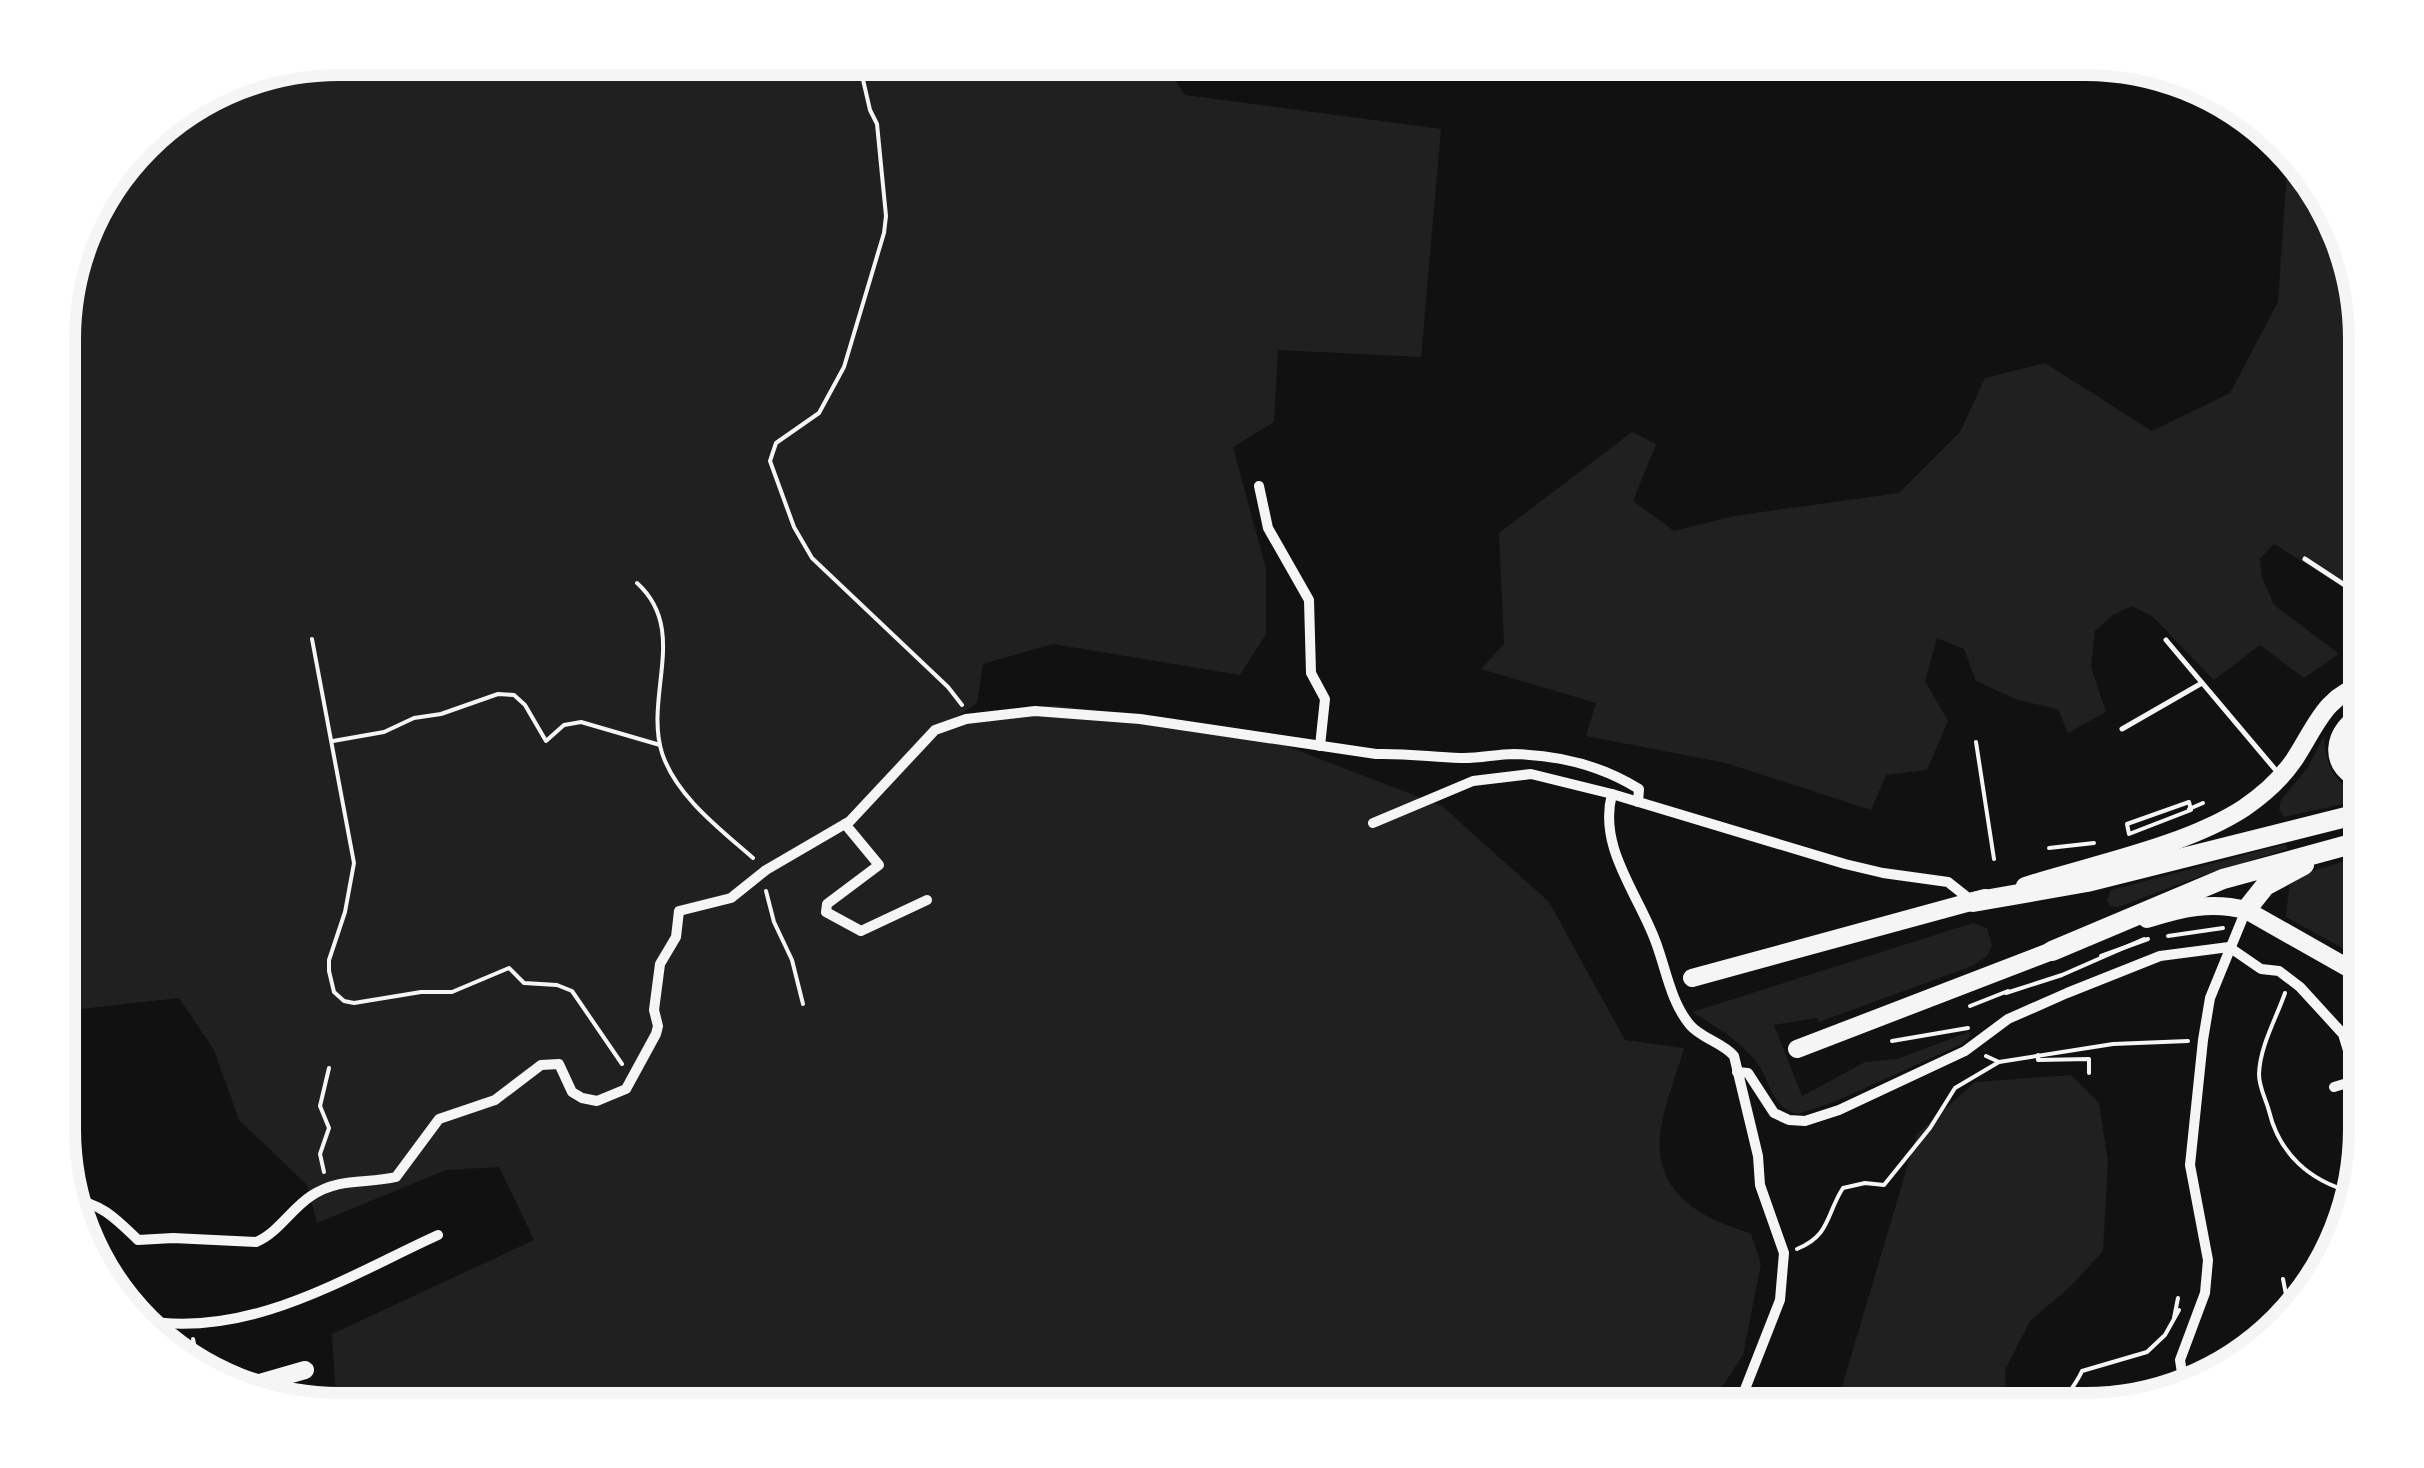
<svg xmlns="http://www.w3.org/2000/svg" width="2424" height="1468" font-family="'Nunito Sans',sans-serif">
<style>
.green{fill:#202020}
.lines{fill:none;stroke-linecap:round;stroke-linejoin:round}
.path{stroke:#f5f5f5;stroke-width:4}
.service{stroke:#f5f5f5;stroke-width:5}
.minor{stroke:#f5f5f5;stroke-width:10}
.primary{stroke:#f5f5f5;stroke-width:18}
.motorway{stroke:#f5f5f5;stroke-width:20}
.rim{fill:none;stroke:#f5f5f5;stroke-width:12}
</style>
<rect width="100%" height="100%" fill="#111"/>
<g class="green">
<path d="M339,58H1161L1185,95L1441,129L1421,357L1278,350L1274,422L1233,447L1266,569V634L1240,675L1053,644L983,664L977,703L956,717L1055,705L1258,735L1442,806L1549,902L1625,1040L1684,1048C1667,1109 1632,1168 1700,1212C1715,1222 1734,1227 1751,1234L1761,1264L1743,1355L1707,1410H340L336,1396L332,1334L534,1240L499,1167L446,1170L317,1223L307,1185L239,1120L214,1050L179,998L72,1010L75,1100L60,1101V302L87,214L153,128L232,79Z"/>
<path d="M2288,154L2319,183L2366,320V601L2274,544L2260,559L2262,577L2274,605L2339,654L2304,678L2260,645L2214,680L2152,616L2132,606L2113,615L2095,631L2091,667L2106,712L2068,733L2058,709L2018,700L1976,681L1964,649L1937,638L1925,681L1948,721L1927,770L1886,775L1871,810L1726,763L1586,736L1596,703L1481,669L1504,644L1499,533L1632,432L1656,444L1633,501L1674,531L1734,516L1899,493L1960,432L1985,378L2045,363L2152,431L2230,393L2278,302Z"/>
<path d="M2324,736C2325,759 2331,782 2357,793L2352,802L2284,817L2279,809L2281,800L2308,767Z"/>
<path d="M2286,844L2288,849L2201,876L2118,907L2110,906L2107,900L2111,890Z"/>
<path d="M2361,856L2364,862C2352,882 2349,906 2356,928C2360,940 2366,948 2366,961L2286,917L2290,878Z"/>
<path d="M1973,923L1987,928L1992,946L1986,957L1972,966L1819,1022L1817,1018L1774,1025L1802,1096L1865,1062L1897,1059L1969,1032L1970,1037L1960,1045L1834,1102L1798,1114C1770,1108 1771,1080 1755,1060C1737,1039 1715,1026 1692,1012Z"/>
<path d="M2071,1075L2099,1103L2108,1162L2103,1251L2070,1287L2030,1321L2005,1370L2007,1410H1835L1917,1134L1975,1082Z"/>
</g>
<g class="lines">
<g class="path">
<path d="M858,58L870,110L877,124L886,216L884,233L844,367L819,413L776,443L770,461L794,527L812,558L948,687L962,705"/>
<path d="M637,583C689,630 644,695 662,753C676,796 720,829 753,858"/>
<path d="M312,639L354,863L345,912L329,960V971L334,992L344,1001L354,1003L421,992H452L509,968L524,983L557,985L572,991L622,1064"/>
<path d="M333,741L384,732L414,718L441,714L498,694L514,695L525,705L546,741L564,725L581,722L660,745"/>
<path d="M1976,742L1994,859"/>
<path d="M2189,802L2191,810L2129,834L2127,824Z"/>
<path d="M2189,809L2203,803"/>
<path d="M2049,848L2094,843"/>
<path d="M766,891L774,922L792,960L803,1004"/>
<path d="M2168,936L2223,928"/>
<path d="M2101,956L2148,939"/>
<path d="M2006,993L2062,975L2144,939"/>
<path d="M2285,993C2276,1019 2260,1046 2259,1074C2259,1088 2266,1099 2269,1111C2279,1153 2309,1181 2352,1192"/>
<path d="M1970,1006L2008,991"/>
<path d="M1892,1041L1968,1028"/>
<path d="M2038,1055V1060L2089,1059V1073"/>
<path d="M1986,1056L1999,1062L2113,1044L2188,1041"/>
<path d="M60,1076L64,1061"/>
<path d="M2357,1096L2366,1125"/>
<path d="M324,1172L320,1154L329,1128L320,1106L329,1068"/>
<path d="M1797,1249C1831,1235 1826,1214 1843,1188L1865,1183L1884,1185L1930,1128L1955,1088L1999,1062"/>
<path d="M2283,1279L2289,1310"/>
<path d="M2174,1318L2178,1298"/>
<path d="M193,1339L200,1373"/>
<path d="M2063,1410C2065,1394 2076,1385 2082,1371L2147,1352L2165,1335L2179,1310"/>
</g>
<g class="service">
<path d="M2305,559L2366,599"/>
<path d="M2166,640L2279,774"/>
<path d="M2122,729L2202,683"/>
</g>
<g class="minor">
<path d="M1259,486L1268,528L1309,600L1311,673L1325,699L1320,746"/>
<path d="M1612,794C1598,847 1637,892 1655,940C1666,968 1670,1001 1690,1025C1702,1039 1722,1042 1734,1056L1758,1156L1760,1185L1784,1253L1780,1300L1738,1407"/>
<path d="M1373,823L1473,781L1531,774L1612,794L1845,864L1883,873L1948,882L1972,901"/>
<path d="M845,824L879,865L827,904L826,912L861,931L927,900"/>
<path d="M1737,1072L1748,1073L1774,1113L1789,1120L1805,1121L1839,1110L1965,1051L2008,1019L2067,993L2160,956L2229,947L2261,969L2279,971L2300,987L2343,1034L2357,1080L2334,1087"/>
<path d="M73,1200C102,1203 118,1221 138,1240L173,1238L256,1242C278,1233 291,1209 311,1196C339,1177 366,1184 396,1177L439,1119L495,1100L541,1065L559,1064L572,1092L582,1098L597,1101L626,1089L656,1034L658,1026L654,1010L660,964L676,937L679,911L731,898L766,870L850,821L935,730L966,719L1035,711L1140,719L1376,754C1405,753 1431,757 1460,758C1478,759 1496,754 1514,754C1558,755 1602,766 1639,789L1638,802"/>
<path d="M141,1320C248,1340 344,1278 438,1235"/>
<path d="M2184,1386L2180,1360L2205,1293L2208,1260L2190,1165L2203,1040L2210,998L2246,910"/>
</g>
<g class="primary">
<path d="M2025,886C2091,865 2186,846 2244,808C2263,795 2281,779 2294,760C2316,727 2324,695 2366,684"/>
<path d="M2147,919C2181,908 2211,901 2246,910L2366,978"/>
<path d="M1692,978L1985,898"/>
<path d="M1797,1049L2065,946"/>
<path d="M249,1386L305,1370"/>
</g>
<g class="motorway">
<path d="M2366,713C2332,729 2326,769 2366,781"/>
<path d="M1973,902L2087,882L2366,812"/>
<path d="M2246,910L2265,886L2304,865"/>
<path d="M2052,951L2223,879L2366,840"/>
</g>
</g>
<path d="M0 0H2424V1468H0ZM339 75H2085A264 264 0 0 1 2349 339V1129A264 264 0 0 1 2085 1393H339A264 264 0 0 1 75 1129V339A264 264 0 0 1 339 75Z" fill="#fff" fill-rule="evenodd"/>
<path class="rim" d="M339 75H2085A264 264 0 0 1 2349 339V1129A264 264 0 0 1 2085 1393H339A264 264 0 0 1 75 1129V339A264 264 0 0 1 339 75Z"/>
</svg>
